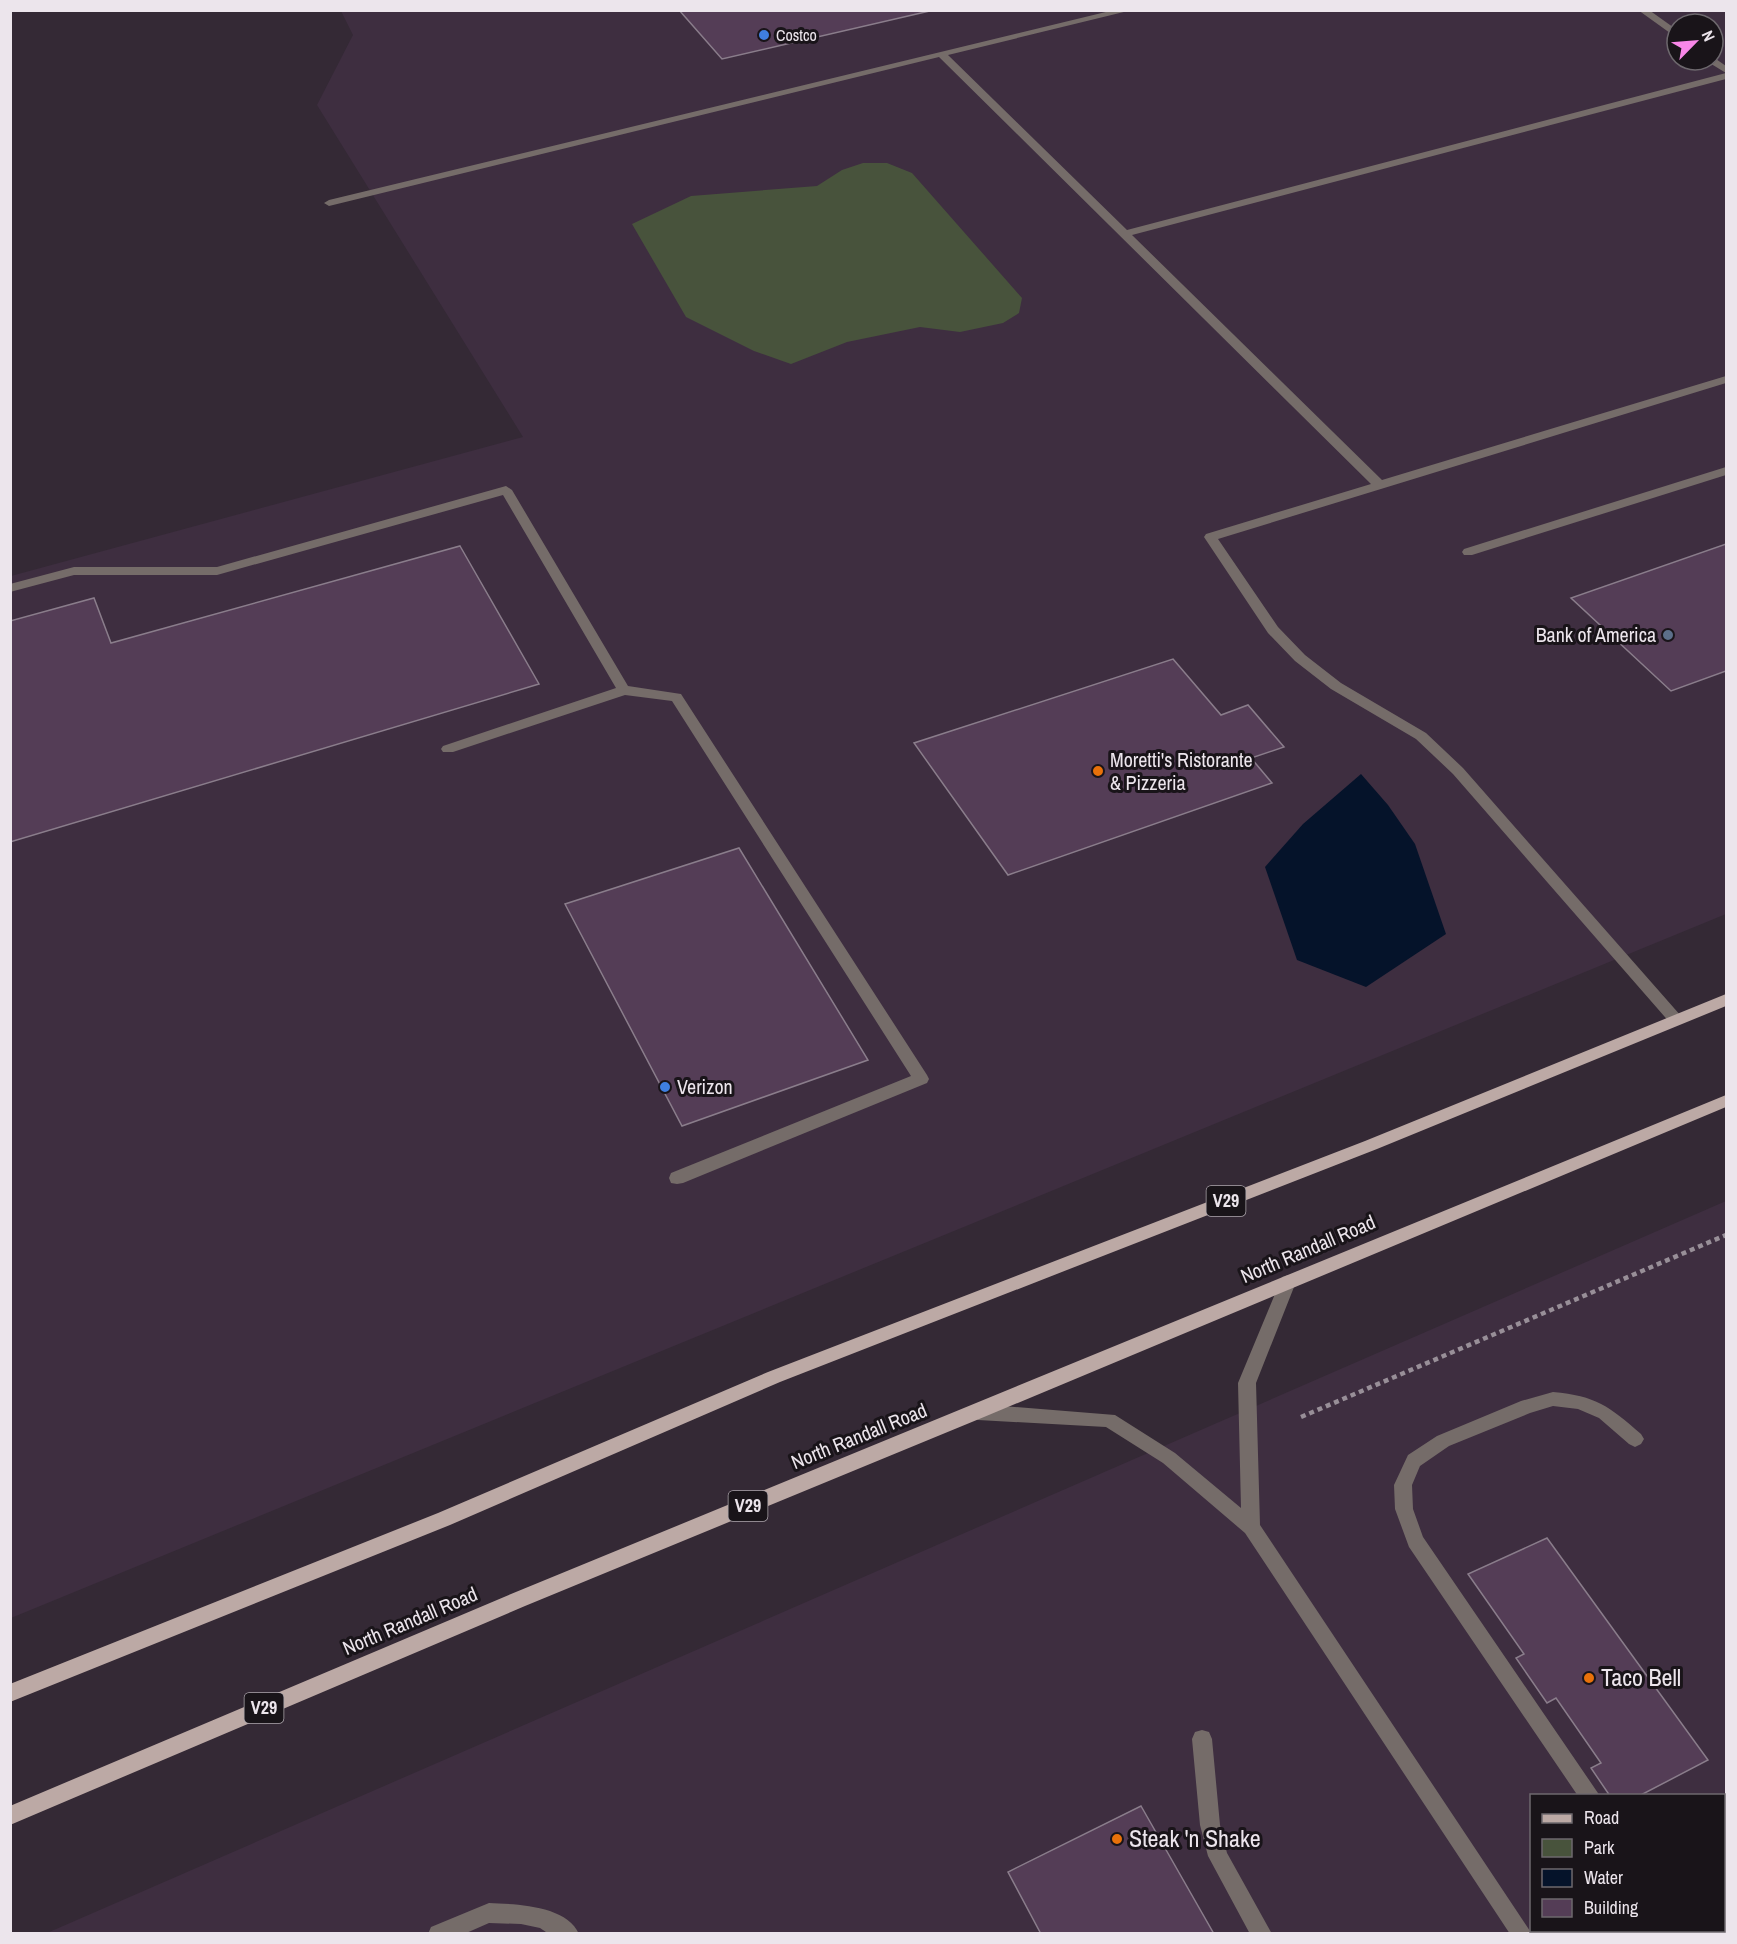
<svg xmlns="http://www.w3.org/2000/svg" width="1737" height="1944" font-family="'Archivo Narrow',sans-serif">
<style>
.built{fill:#3e2e40;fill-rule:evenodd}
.green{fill:#48533c}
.water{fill:#05132a}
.building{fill:#543d56;stroke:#8a7d8b;stroke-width:1.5}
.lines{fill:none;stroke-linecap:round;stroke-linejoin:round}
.path{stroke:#988f98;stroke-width:4.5;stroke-dasharray:5 4;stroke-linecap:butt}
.minor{fill:#756c69;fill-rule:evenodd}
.major{fill:#bca9a5;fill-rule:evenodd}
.shop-dot{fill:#3f7fe0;stroke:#191419;stroke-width:2}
.service-dot{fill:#5c6f8a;stroke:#191419;stroke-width:2}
.food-dot{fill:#e8710a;stroke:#191419;stroke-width:2}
.labels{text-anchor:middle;stroke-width:6;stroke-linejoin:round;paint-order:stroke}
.far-poi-label{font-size:16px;fill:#ece5ec;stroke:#191419;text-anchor:start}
.shield{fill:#191419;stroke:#ada6ad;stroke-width:1.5}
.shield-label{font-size:18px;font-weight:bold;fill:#ece5ec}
.poi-label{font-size:20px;fill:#ece5ec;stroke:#191419;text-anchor:start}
.street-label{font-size:20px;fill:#ece5ec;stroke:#191419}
.near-poi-label{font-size:24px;fill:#ece5ec;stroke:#191419;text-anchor:start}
</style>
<rect width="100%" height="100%" fill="#342935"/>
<g class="built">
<path d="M341,11H1726V914L11,1618V576L523,437L317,105L353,35ZM1677,24H1713V60H1677Z"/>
<path d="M1726,1201V1933H47ZM1532,1796H1724V1930H1532Z"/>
</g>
<path class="green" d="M863,163H887L912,173L1022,298L1019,313L1003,323L960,332L920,327L847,342L791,364L754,351L686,317L632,224L691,196L817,186L842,170Z"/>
<path class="water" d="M1361,774L1388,805L1415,844L1446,934L1366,987L1297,960L1265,867L1303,824Z"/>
<g class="building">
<path d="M679,10H934L722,59Z"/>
<path d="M1726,544V671L1671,691L1571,598Z"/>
<path d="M460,546L539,684L10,842V621L94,598L111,643Z"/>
<path d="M1173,659L1221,715L1248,705L1284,747L1251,758L1272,783L1008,875L914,743Z"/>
<path d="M739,848L868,1060L682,1126L565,904Z"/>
<path d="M1547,1538L1597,1607L1708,1760L1639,1796H1610L1591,1768L1601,1763L1556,1698L1547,1703L1516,1658L1524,1654L1468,1574Z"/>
<path d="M1141,1806L1214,1934H1041L1008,1872Z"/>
</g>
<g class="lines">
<path class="path" d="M1301,1417L1726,1235"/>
<g class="minor">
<path d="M1114,10H1132L948,55L1127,230L1726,73V79L1132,235L1382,480L1726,376V383L1218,539L1278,627L1305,655L1341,683L1426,733L1463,768L1681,1016L1684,1020L1681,1024H1671L1453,774L1416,739L1331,689L1295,661L1268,633L1204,537L1206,534L1371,484L939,57L329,206L324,203L329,200Z"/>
<path d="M1638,10H1649L1677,30V38Z"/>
<path d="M1713,57L1726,66V73L1708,62L1707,60H1713Z"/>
<path d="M1726,467V475L1472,555H1464L1462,552L1464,549Z"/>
<path d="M506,486L512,490L628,686L681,694L927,1075L929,1079L927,1083L683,1183L677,1184L671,1183L669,1178L671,1173L911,1076L672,701L625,695L453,752H443L441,749L443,746L616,688L503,495L217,575H74L10,592V584L74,567H217Z"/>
<path d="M1288,1275L1294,1277L1296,1282L1256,1383L1260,1525L1532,1934H1510L1245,1533L1163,1463L1106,1427L978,1420L972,1417L969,1412L972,1407L978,1404L1115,1415L1175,1453L1241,1508L1238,1383L1280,1282L1282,1277Z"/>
<path d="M1553,1392C1596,1396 1609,1406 1641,1434L1644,1439L1641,1444L1635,1447L1629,1444L1599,1418L1578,1409L1553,1406L1530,1413L1449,1446L1420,1466L1412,1485L1413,1509L1423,1537L1600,1796H1578L1409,1547L1395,1509L1394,1485L1408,1455L1437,1436L1521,1401Z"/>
<path d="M1202,1730L1209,1732L1212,1739L1220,1825L1227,1853L1272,1934H1250L1208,1856L1200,1825L1192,1739L1195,1732Z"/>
<rect x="1724" y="1887" width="2" height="20"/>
<path d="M489,1903C515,1904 567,1905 579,1934H549L540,1928L521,1924L489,1923L464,1934H428L431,1927Z"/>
</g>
<g class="major">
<path d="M1726,994V1006L1377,1149L780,1382L450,1525L10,1702V1684L438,1513L768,1372L1365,1141Z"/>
<path d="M1726,1095V1107L984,1417L525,1606L10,1825V1806L511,1594Z"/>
</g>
</g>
<g class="shop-dot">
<circle cx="764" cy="35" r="6"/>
<circle cx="665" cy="1087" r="6"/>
</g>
<circle class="service-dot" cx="1668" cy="635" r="6"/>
<g class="food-dot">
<circle cx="1098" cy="771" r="6"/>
<circle cx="1589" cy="1678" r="6"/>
<circle cx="1117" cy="1839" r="6"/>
</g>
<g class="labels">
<g class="far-poi-label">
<text x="776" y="41">Costco</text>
</g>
<g class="shield">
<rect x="1206.5" y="1186" width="39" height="30" rx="4.5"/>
<rect x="728.5" y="1491" width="39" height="30" rx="4.5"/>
<rect x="244.5" y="1693" width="39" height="30" rx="4.5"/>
</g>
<g class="shield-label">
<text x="1226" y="1207">V29</text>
<text x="748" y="1512">V29</text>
<text x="264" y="1714">V29</text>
</g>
<g class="poi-label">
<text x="1656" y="642" text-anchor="end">Bank of America</text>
<text x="1110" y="767">Moretti's Ristorante<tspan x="1110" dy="23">&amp; Pizzeria</tspan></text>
<text x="677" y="1094">Verizon</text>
</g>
<g class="street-label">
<text transform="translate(1308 1249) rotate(-23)" y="7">North Randall Road</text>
<text transform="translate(859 1436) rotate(-22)" y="7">North Randall Road</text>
<text transform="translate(410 1621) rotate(-23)" y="7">North Randall Road</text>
</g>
<g class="near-poi-label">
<text x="1601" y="1686">Taco Bell</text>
<text x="1129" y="1847">Steak 'n Shake</text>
</g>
</g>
<rect width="1737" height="1944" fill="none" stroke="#ece5ec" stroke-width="24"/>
<rect x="1530" y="1794" width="195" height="138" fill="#191419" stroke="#6d686d" stroke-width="1.5"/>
<rect x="1542" y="1814" width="30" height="9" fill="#bca9a5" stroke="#6d686d" stroke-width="1.5"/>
<text x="1584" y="1824" font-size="18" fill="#ece5ec">Road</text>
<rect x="1542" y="1839" width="30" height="18" fill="#48533c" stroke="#6d686d" stroke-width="1.5"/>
<text x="1584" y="1854" font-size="18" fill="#ece5ec">Park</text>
<rect x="1542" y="1869" width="30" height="18" fill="#05132a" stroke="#6d686d" stroke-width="1.5"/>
<text x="1584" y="1884" font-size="18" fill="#ece5ec">Water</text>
<rect x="1542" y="1899" width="30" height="18" fill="#543d56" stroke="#6d686d" stroke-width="1.5"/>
<text x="1584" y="1914" font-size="18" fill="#ece5ec">Building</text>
<g transform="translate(1695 42) rotate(65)"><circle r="28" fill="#191419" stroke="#6d686d" stroke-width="1.5"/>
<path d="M0-4.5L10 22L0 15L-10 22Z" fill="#f987e8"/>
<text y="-9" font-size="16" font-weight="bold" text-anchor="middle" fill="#ece5ec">N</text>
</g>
</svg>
